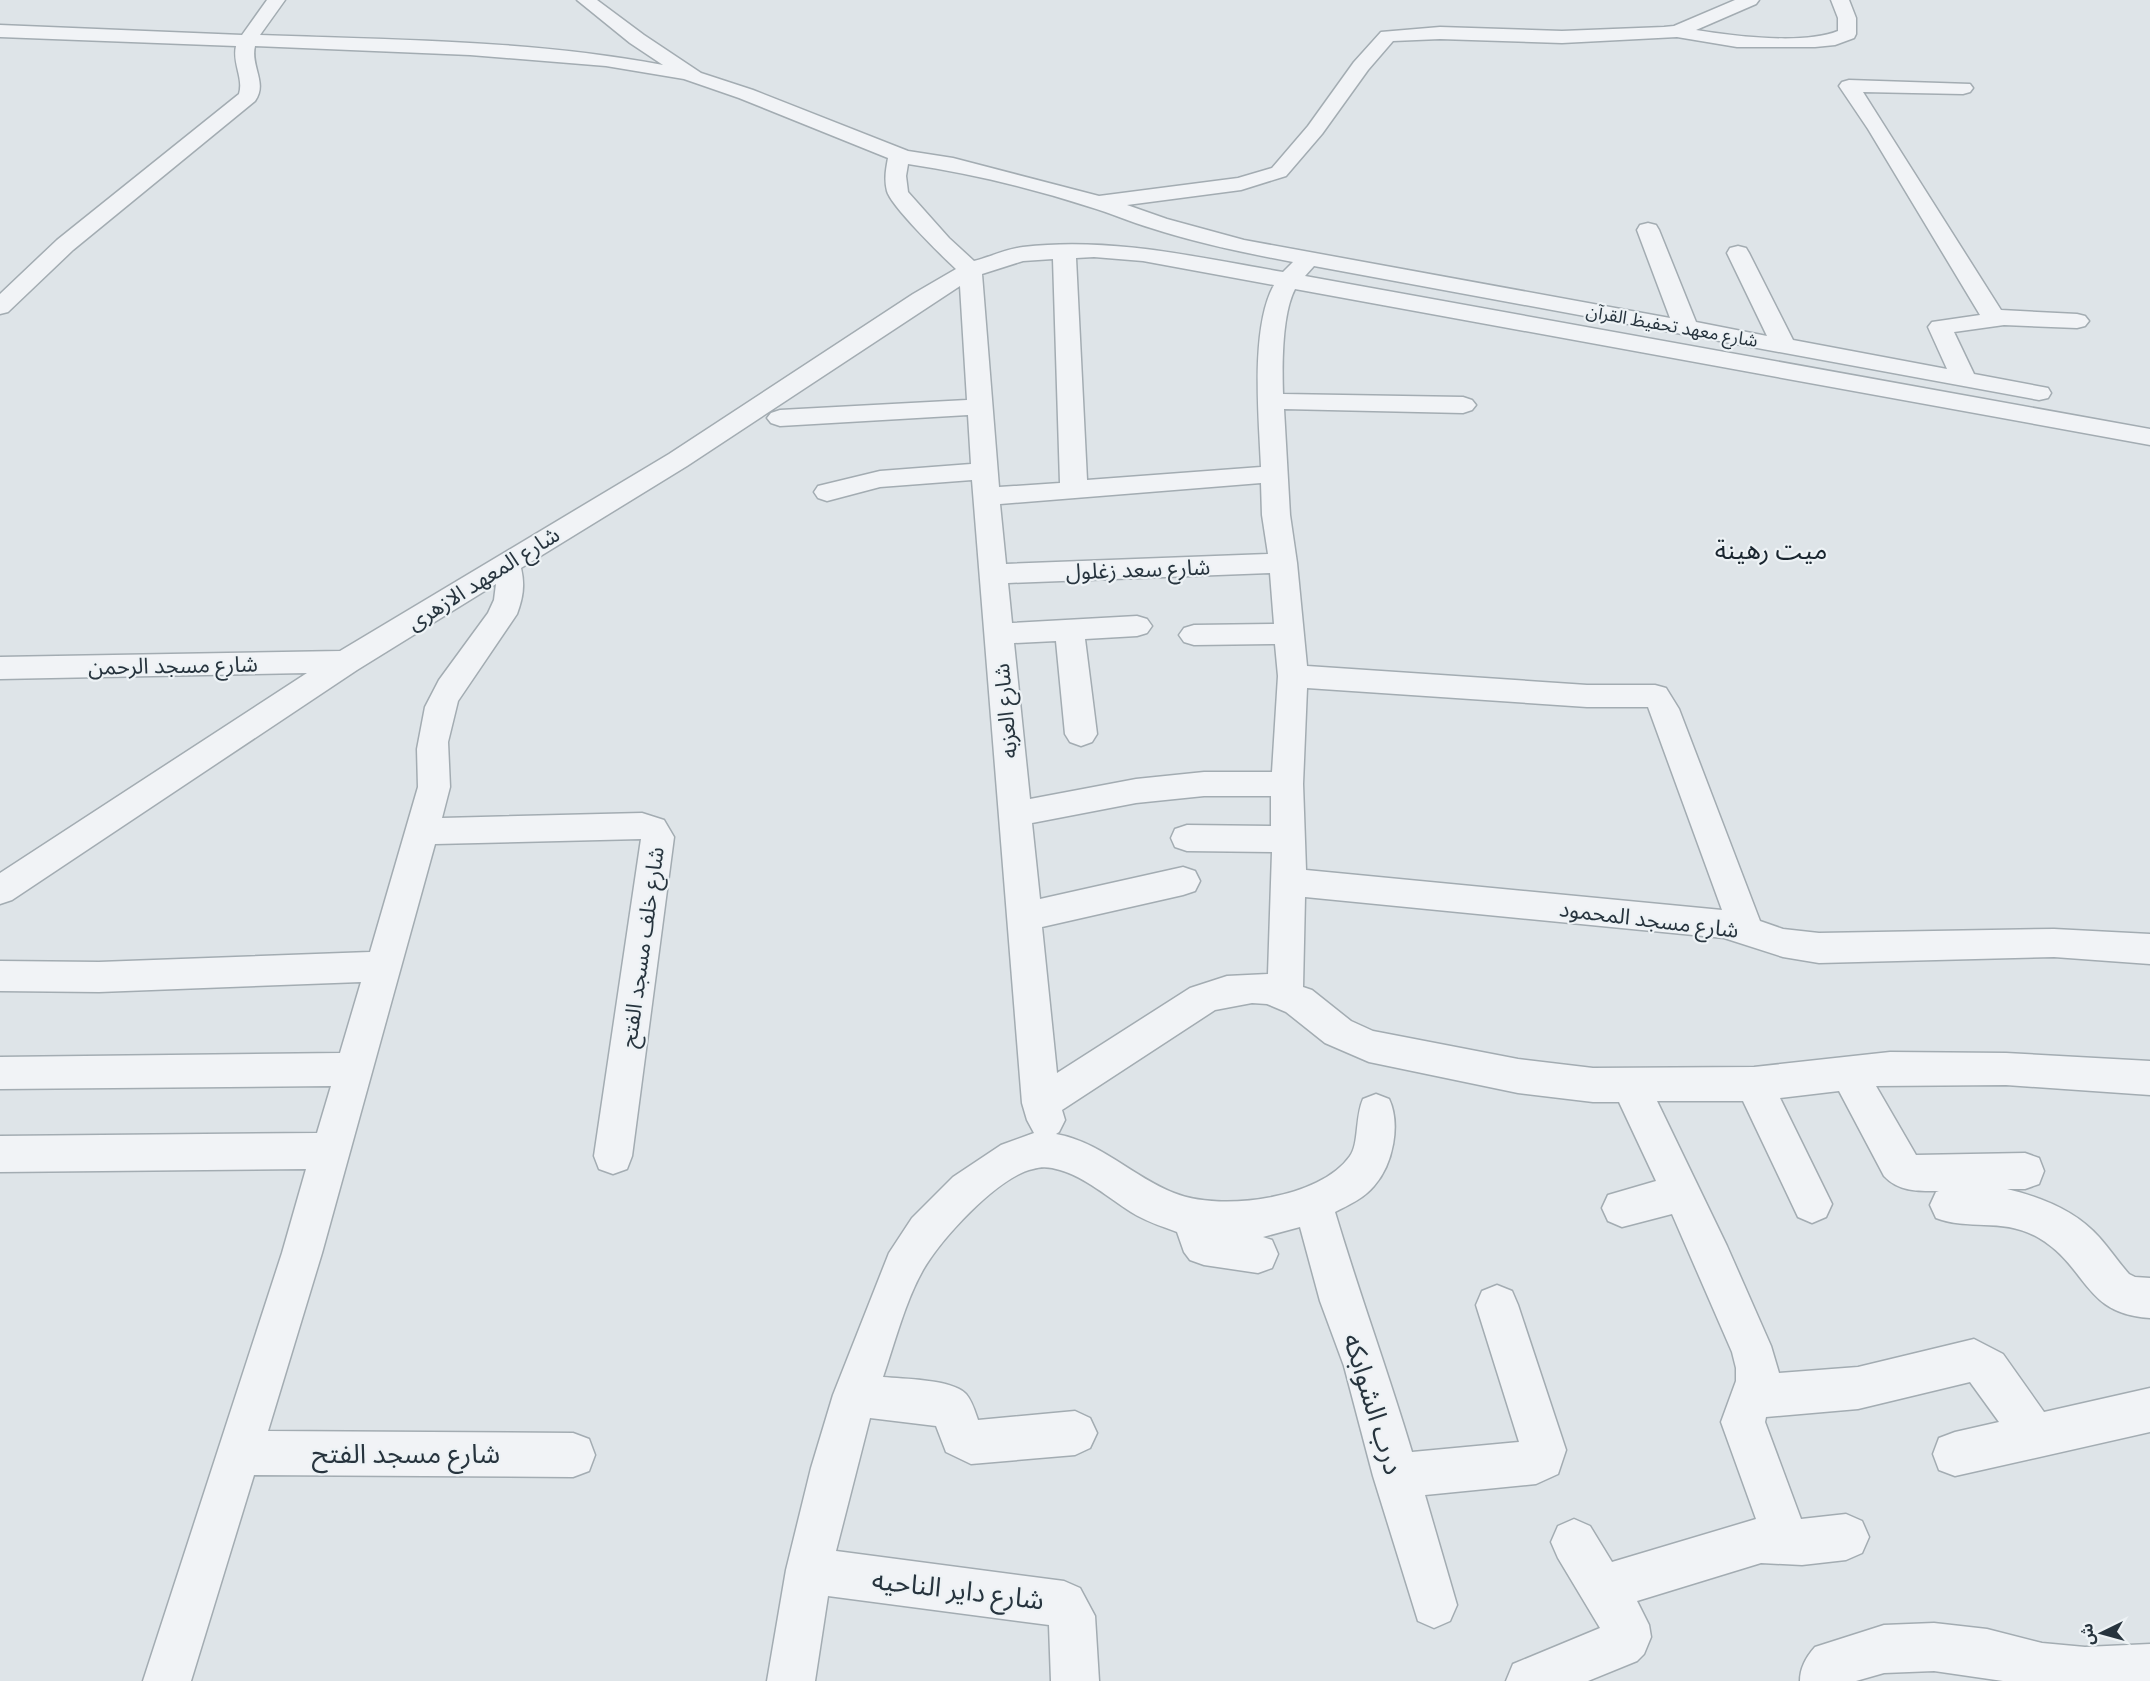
<svg xmlns="http://www.w3.org/2000/svg" width="2150" height="1681" font-family="Karla,'Noto Sans Arabic',sans-serif">
<style>
.lines{fill:none;stroke-linecap:round;stroke-linejoin:round}
.minor-casing{stroke:#a3acb2;stroke-width:3}
.minor{fill:#f1f3f6;fill-rule:evenodd}
.labels{text-anchor:middle;stroke-width:4.5;stroke-linejoin:round;paint-order:stroke}
.far-street-label{font-size:18px;fill:#27343e;stroke:#edf2f5}
.street-label{font-size:22px;fill:#27343e;stroke:#edf2f5}
.quarter-label{font-size:26px;fill:#19252f;stroke:#edf2f5}
.near-street-label{font-size:27px;fill:#27343e;stroke:#edf2f5}
</style>
<rect width="100%" height="100%" fill="#dee4e8"/>
<g class="lines">
<g class="minor-casing">
<g id="minor">
<path d="M267,0H285L260,35C394,40 531,40 663,65L630,43L577,0H597L644,35L701,73L753,90L908,151L953,158L1099,196L1238,178L1272,168L1308,126L1354,62L1381,32L1440,27L1562,31L1664,27L1674,26L1735,0H1759L1756,4L1696,30C1733,36 1803,45 1838,31V18L1831,0H1849L1856,18V34L1854,38L1835,45L1815,47H1737L1677,37L1562,43L1440,39L1393,41L1368,70L1322,134L1286,176L1241,190L1127,205L1167,219L1244,240L1670,318L1637,230L1640,225L1648,223L1656,225L1659,230L1696,322L1767,336L1727,253L1730,248L1738,246L1746,248L1749,253L1793,340L1947,369L1928,327L1932,322L1980,315L1868,129L1839,86L1842,82L1849,80L1970,84L1973,88L1970,92L1963,94L1863,92L2001,310L2077,314L2085,316L2089,321L2085,326L2077,328L2004,325L1954,332L1974,374L2048,388L2051,393L2048,398L2039,400L1314,266L1305,276L2150,429V445L1295,289C1282,314 1282,365 1283,394L1463,397L1472,400L1476,405L1472,410L1463,413L1284,409L1290,515L1297,563L1307,666L1587,685H1655L1666,688L1679,709L1760,921L1783,929L1819,933L2054,929L2150,934V964L2054,957L1819,963L1783,957L1724,938L1305,897L1303,987L1312,990L1351,1021L1373,1031L1518,1059L1593,1068L1754,1067L1890,1052L2006,1053L2150,1061V1095L2006,1085L1876,1086L1916,1155L2025,1153L2039,1158L2044,1171L2039,1184L2025,1189H2007C2041,1197 2076,1211 2099,1237C2110,1249 2118,1262 2129,1274L2135,1277L2150,1278V1318C2083,1314 2088,1267 2039,1238C2004,1217 1969,1231 1936,1218L1930,1205L1936,1192L1939,1191C1918,1191 1899,1192 1884,1176L1839,1091L1780,1098L1832,1204L1826,1217L1812,1223L1798,1217L1743,1101H1657L1727,1246L1771,1346L1779,1373L1858,1367L1974,1339L2003,1354L2044,1412L2150,1388V1432L1955,1476L1939,1470L1933,1454L1939,1438L1955,1432L1999,1422L1970,1382L1858,1409L1766,1417L1765,1422L1801,1519L1846,1514L1862,1521L1869,1537L1862,1553L1846,1560L1802,1565L1761,1563L1637,1601L1649,1625L1651,1637L1644,1654L1637,1661L1588,1681H1506L1513,1664L1600,1628L1558,1558L1551,1542L1558,1526L1574,1519L1590,1526L1612,1562L1756,1519L1721,1422L1736,1381V1368L1732,1352L1672,1214L1622,1227L1608,1221L1602,1208L1608,1195L1656,1181L1619,1102H1593L1518,1093L1369,1062L1325,1043L1286,1012L1267,1004L1252,1003L1215,1010L1062,1110L1065,1120L1059,1132L1056,1134C1101,1142 1133,1177 1174,1193C1220,1212 1320,1199 1350,1156C1359,1144 1355,1117 1363,1099L1376,1094L1389,1099C1401,1124 1393,1165 1374,1186C1364,1198 1349,1205 1335,1212C1359,1293 1388,1371 1412,1452L1519,1442L1476,1305L1482,1291L1497,1285L1512,1291L1518,1305L1566,1450L1558,1474L1536,1484L1425,1495L1457,1605L1450,1621L1434,1628L1418,1621L1373,1476L1344,1366L1320,1301L1300,1227L1263,1237L1272,1240L1278,1254L1272,1268L1258,1273L1204,1265L1190,1260L1184,1252L1177,1232C1161,1226 1145,1221 1131,1212C1109,1198 1085,1177 1060,1170C1051,1167 1042,1166 1033,1169C997,1177 941,1239 923,1270C905,1302 895,1342 883,1377C903,1379 952,1379 966,1394C972,1401 975,1411 978,1420L1075,1411L1090,1418L1097,1433L1090,1448L1075,1455L971,1464L946,1452L936,1426L870,1418L836,1551L1064,1581L1080,1588L1095,1616L1099,1681H1051L1049,1625L828,1596L815,1681H767L786,1570L811,1468L833,1395L889,1253L912,1218L953,1177L1001,1145L1034,1133L1027,1120L1022,1103L972,480L880,487L827,501L818,498L814,492L818,486L880,471L971,464L968,415L780,426L771,423L767,418L771,413L780,410L967,400L960,286L687,466L521,568C525,585 523,598 517,614L458,701L448,742L450,787L442,818L642,813L664,820L674,837L632,1156L627,1169L613,1174L599,1169L594,1156L641,839L435,844L322,1253L268,1431L573,1433L589,1439L595,1455L589,1471L573,1477L254,1475L191,1681H143L282,1253L306,1169L0,1172V1136L317,1133L331,1086L0,1089V1057L340,1053L361,982L99,992L0,991V961L99,962L370,952L418,787L417,749L425,707L439,680L488,613L494,600L496,584L357,670L12,900L0,904V873L307,673L0,679V657L340,651L669,454L913,294L956,269C942,256 891,206 887,191C884,179 886,169 888,158L739,98L684,79L606,66L470,55L255,46C250,66 268,83 255,101L73,250L8,312L0,314V294L57,240L239,94C244,78 232,63 236,46L0,37V25L242,35ZM908,164C969,173 1031,188 1090,207C1111,213 1130,222 1151,228C1197,243 1245,253 1293,262L1283,272C1196,257 1111,237 1023,247C1006,249 990,257 974,261L949,238L908,192L906,176ZM1094,257L1143,261L1274,285C1250,328 1259,418 1261,467L1087,480L1076,258ZM1053,259L1060,483L999,487L982,274L1023,261ZM1261,483L1262,515L1268,554L1006,564L1000,504ZM1270,573L1274,624L1194,625L1184,628L1179,635L1184,642L1194,645L1275,644L1278,676L1272,772H1204L1136,779L1030,799L1014,643L1056,641L1065,734L1070,742L1081,746L1092,742L1097,734L1085,639L1137,636L1147,633L1152,626L1147,619L1137,616L1012,623L1008,583ZM1307,688L1587,707H1648L1722,910L1306,870L1303,784ZM1204,796H1271V826L1187,825L1175,829L1171,838L1175,847L1187,851L1272,852L1268,974L1227,976L1190,988L1057,1073L1042,927L1183,895L1195,891L1200,881L1195,871L1183,867L1040,899L1032,823L1136,803Z"/>
<path d="M1934,1623L1987,1629L2042,1643L2085,1647L2150,1644V1681H2003L1934,1671L1884,1673L1856,1681H1800C1800,1668 1806,1657 1815,1647L1884,1625Z"/>
</g>
</g>
<use href="#minor" class="minor"/>
</g>
<g class="labels">
<g class="far-street-label">
<text transform="translate(1672 326) rotate(10)" y="6">شارع معهد تحفيظ القرآن</text>
</g>
<g class="street-label">
<text transform="translate(1138 569) rotate(-2)" y="8">شارع سعد زغلول</text>
<text transform="translate(483 578) rotate(-32)" y="8">شارع المعهد الازهرى</text>
<text transform="translate(173 665) rotate(-1)" y="8">شارع مسجد الرحمن</text>
<text transform="translate(1005 711) rotate(-95)" y="8">شارع العزبه</text>
<text transform="translate(1649 919) rotate(7)" y="8">شارع مسجد المحمود</text>
<text transform="translate(642 947) rotate(-82)" y="8">شارع خلف مسجد الفتح</text>
</g>
<g class="quarter-label">
<text x="1771" y="559">ميت رهينة</text>
</g>
<g class="near-street-label">
<text transform="translate(1373 1404) rotate(73)" y="9">درب الشوابكه</text>
<text x="406" y="1463">شارع مسجد الفتح</text>
<text transform="translate(958 1590) rotate(7)" y="9">شارع داير الناحيه</text>
</g>
</g>
<g transform="translate(2102 1633) rotate(265)" stroke="#edf2f5" stroke-width="4.5" paint-order="stroke">
<path d="M0-4.5L10 22L0 15L-10 22Z" fill="#27343e"/>
<text y="-9" font-size="16" font-weight="bold" text-anchor="middle" fill="#27343e">ش</text>
</g>
</svg>
